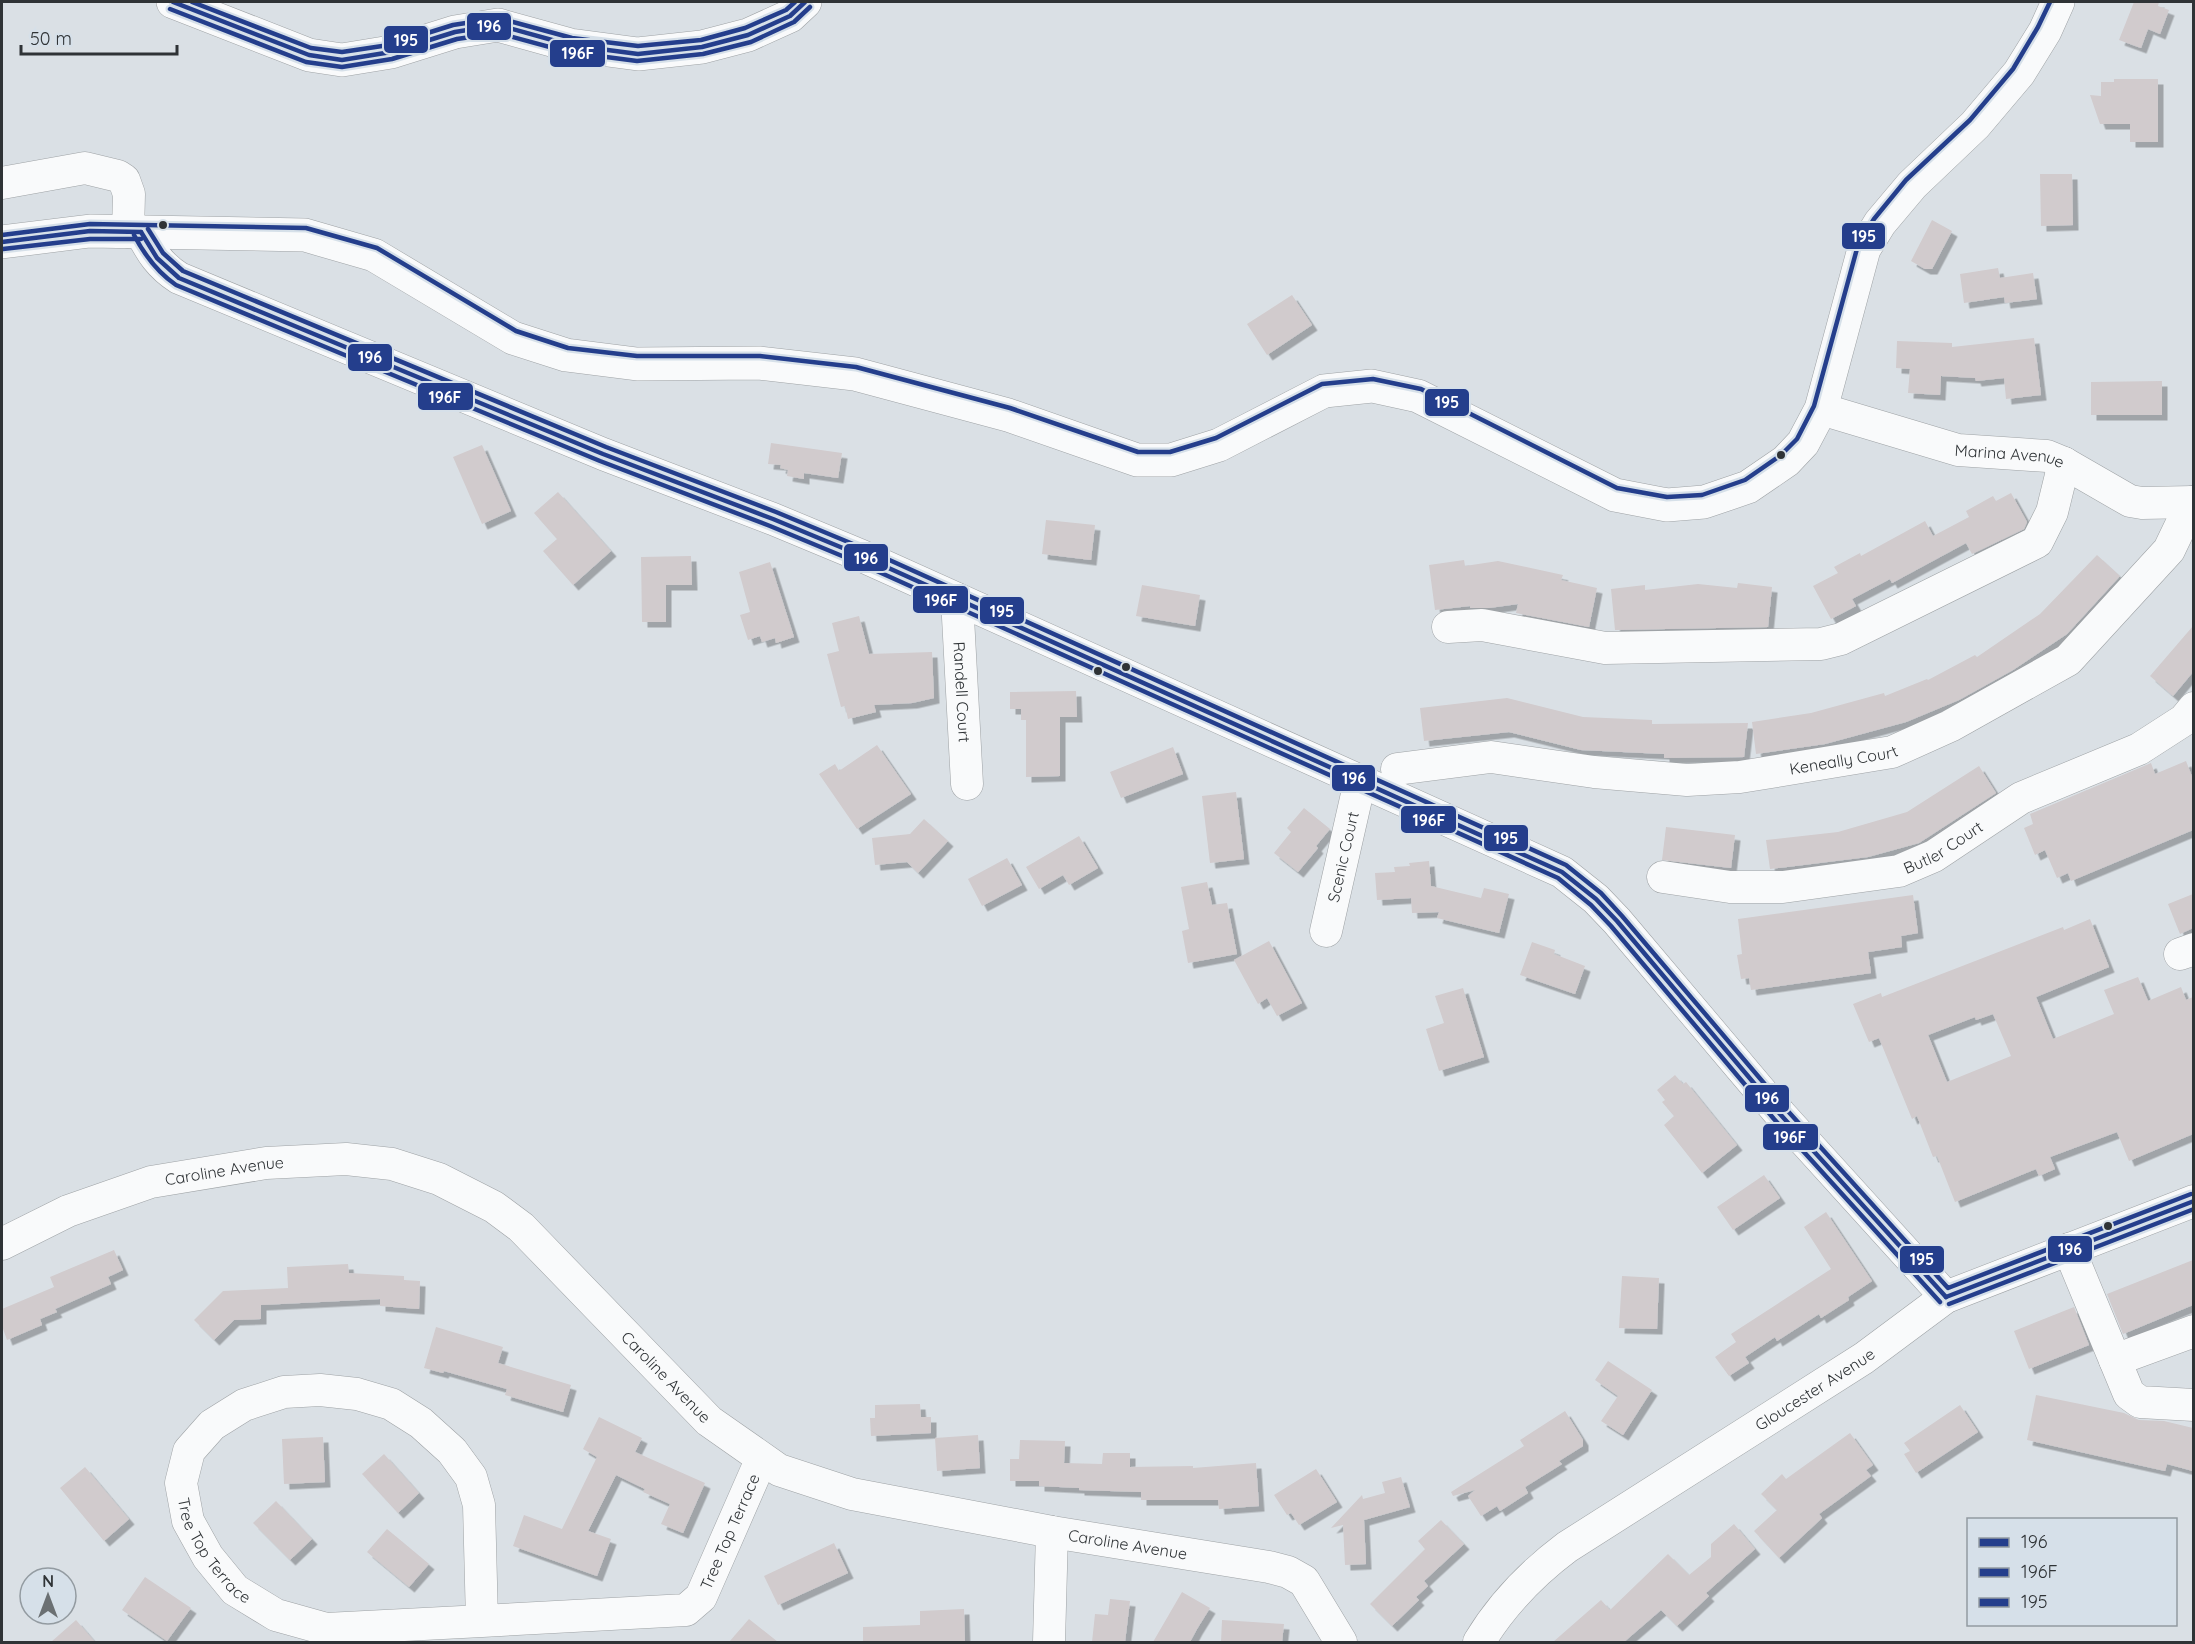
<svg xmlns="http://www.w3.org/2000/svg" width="2195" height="1644" font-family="Quicksand,sans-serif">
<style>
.building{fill:#d1cbcd;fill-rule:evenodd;filter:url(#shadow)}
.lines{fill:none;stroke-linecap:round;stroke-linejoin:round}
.minor-casing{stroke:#9ea2a5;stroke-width:33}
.major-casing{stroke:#9ea2a5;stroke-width:34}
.minor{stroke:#f9fafb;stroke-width:32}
.major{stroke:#f9fafb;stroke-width:33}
.bus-1-casing{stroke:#d6e0e9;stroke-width:9}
.bus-2-casing{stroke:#d6e0e9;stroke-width:9}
.bus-3-casing{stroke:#d6e0e9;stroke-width:9}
.bus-1{stroke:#243e8c;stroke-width:4.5}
.bus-2{stroke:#243e8c;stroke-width:4.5}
.bus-3{stroke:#243e8c;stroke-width:4.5}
.bus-dot{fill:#2f3336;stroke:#d6e0e9;stroke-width:2}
.labels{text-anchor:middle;stroke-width:4.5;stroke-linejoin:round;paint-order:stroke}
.street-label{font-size:16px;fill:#2f3336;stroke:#d6e0e9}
.line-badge{stroke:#d6e0e9;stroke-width:2}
.badge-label{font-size:16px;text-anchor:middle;font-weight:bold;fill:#fff}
</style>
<defs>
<filter id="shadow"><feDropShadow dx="5.5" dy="5.5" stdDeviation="0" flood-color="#0004"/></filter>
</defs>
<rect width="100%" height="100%" fill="#dae0e5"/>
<g class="building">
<path d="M2134,2H2159L2158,6L2169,10L2160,34L2148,29L2141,48L2119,40Z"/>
<path d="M2114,79H2158V142H2130V124H2100L2090,95L2101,96V82H2114Z"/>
<path d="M2040,174H2072L2073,225L2041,226Z"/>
<path d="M1932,220L1952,231L1932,269H1925L1911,261Z"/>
<path d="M1998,268L2000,278L2033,273L2037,299L2005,303L2004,297L1964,303L1960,274Z"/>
<path d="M1292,295L1312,325L1267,355L1247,324Z"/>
<path d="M2034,338L2041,395L2006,399L2004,378L1976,381L1975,378L1941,376L1940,395L1908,393L1910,369L1896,368L1897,341L1952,343V347Z"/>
<path d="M2162,381V415H2091V382Z"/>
<path d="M771,443L842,453L838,478L804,473V479L787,476L788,470L780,468L781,465L768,464Z"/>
<path d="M482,445L511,511L482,524L453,457Z"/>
<path d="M558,492L611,551L573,585L543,551L557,539L534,513Z"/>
<path d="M2011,493L2027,522L2024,529L1972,554L1966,543L1892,583L1890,579L1852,599L1856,606L1831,619L1813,586L1838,573L1834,567L1860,553L1861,556L1925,521L1933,536L1969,517L1966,511L1993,496L1996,501Z"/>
<path d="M1046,520L1095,525L1091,560L1042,554Z"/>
<path d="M2097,555L2120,576L2067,634L2013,670L1959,700L1906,722L1825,744L1756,754L1752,722L1811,713L1884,693L1885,696L1927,679L1928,680L1975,655L1977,657L2040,614Z"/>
<path d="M691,556L692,585H666V622H642L641,557Z"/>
<path d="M1464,560L1465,566L1498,561L1563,575L1561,580L1597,588L1589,627L1516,613L1518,604L1489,608H1470V606L1435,610L1429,565Z"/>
<path d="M770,562L794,637L776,643L775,638L762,642L760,636L748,640L740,615L750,612L739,572Z"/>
<path d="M1738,583L1772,587L1768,627L1615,630L1611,589L1645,585V590L1698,584L1737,588Z"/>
<path d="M1142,585L1200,595L1195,626L1136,616Z"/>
<path d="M859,616L869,654L932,652L934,698L912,703L874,705L876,712L848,719L845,706L841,707L827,654L839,651L832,623Z"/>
<path d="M2193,626V672L2173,696L2150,676Z"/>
<path d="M1076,691L1077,717H1060V776L1026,777V720H1021V709H1010V692Z"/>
<path d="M1507,698L1583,717L1652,720V724L1748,723L1744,757L1664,758V754L1581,750L1509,732L1424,741L1420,708Z"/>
<path d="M877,745L911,794L857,829L819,774L835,764L839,771Z"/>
<path d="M1173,747L1183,774L1121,798L1110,772Z"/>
<path d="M2186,761L2193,779V830L2071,881L2068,873L2057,878L2045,850L2035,855L2024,828L2033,824L2030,814L2151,763L2155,774Z"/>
<path d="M1979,766L1996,793L1919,843L1868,857L1770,869L1766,840L1838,832L1907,812Z"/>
<path d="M1236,792L1244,859L1210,863L1202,796Z"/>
<path d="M1304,808L1330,829L1316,846L1318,848L1298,872L1274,853L1291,832L1287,828Z"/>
<path d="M924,819L948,841L918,873L907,862L875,865L872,838L910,834Z"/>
<path d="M1666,827L1735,835L1731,868L1662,860Z"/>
<path d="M1079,836L1098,868L1069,885L1063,875L1039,889L1026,867Z"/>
<path d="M1007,858L1022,885L982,906L968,879Z"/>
<path d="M1429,861L1431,886L1481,898L1484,888L1509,894L1499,933L1437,918L1439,912L1412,913L1411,898L1377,900L1375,873L1395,872L1394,867L1410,866L1409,863Z"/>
<path d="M1207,882L1212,905L1227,903L1237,954L1188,963L1182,931L1189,929L1181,887Z"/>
<path d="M2193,894V928L2180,934L2168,904Z"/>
<path d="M1913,895L1918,933L1901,936L1902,947L1868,952L1871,973L1751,990L1749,978L1741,979L1737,955L1742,954L1738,919Z"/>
<path d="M2090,919L2109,967L2036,997L2053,1039L2114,1014L2104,990L2138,977L2148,1001L2181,987L2186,1000L2193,997V1134L2129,1161L2117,1132L2050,1157L2055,1169L2039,1176L2036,1169L1955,1202L1937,1156L1933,1157L1917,1116L1912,1119L1879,1038L1869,1042L1853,1004L1881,993L1882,997L2063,927L2064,930ZM1993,1014L2011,1056L1947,1082L1928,1035L1975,1017L1976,1020Z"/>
<path d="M1269,941L1302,1003L1277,1016L1267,998L1258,1004L1234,960Z"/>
<path d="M1532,942L1555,950L1554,954L1585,966L1575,994L1520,975Z"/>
<path d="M1463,988L1484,1057L1439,1071L1426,1029L1444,1023L1435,996Z"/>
<path d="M1675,1075L1683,1084L1686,1082L1737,1145L1702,1173L1664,1125L1674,1116L1662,1102L1665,1100L1657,1090Z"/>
<path d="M1764,1175L1780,1198L1733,1230L1717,1207Z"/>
<path d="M1826,1212L1872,1281L1848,1297L1849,1300L1821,1318L1819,1314L1777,1341L1775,1337L1745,1357L1749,1363L1729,1376L1715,1357L1736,1342L1731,1334L1831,1269L1804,1227Z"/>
<path d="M114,1250L123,1270L108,1277L111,1284L55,1309L57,1312L40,1319L42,1325L7,1340L2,1326V1309L54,1287L50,1277Z"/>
<path d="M2193,1260V1305L2123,1334L2107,1294Z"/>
<path d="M348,1264L349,1273L404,1276V1280L420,1281L419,1309L380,1306V1299L261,1305V1319L234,1320L214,1340L194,1320L223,1291L288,1288L287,1267Z"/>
<path d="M1622,1276L1659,1278L1657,1329L1619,1328Z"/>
<path d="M2074,1307L2089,1345L2029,1369L2014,1331Z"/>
<path d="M436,1327L503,1347L498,1363L571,1385L563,1412L505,1395L507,1389L444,1371L443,1373L424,1368Z"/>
<path d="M1608,1361L1652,1390L1623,1435L1601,1421L1618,1396L1595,1380Z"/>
<path d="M2036,1395L2124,1413L2139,1420L2164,1421L2193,1428V1471L2167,1464L2165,1471L2027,1440Z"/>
<path d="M920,1404L921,1417H931V1433L871,1436L870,1418H875V1405Z"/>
<path d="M1960,1405L1978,1432L1916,1473L1904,1454L1910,1451L1904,1443Z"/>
<path d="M1565,1411L1583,1440V1446L1559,1461L1562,1464L1525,1487L1528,1493L1500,1511L1497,1506L1481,1516L1468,1496L1475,1490L1453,1496L1451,1492L1524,1446L1520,1440Z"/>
<path d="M599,1417L642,1438L635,1452L705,1483L683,1533L661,1524L670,1504L643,1492L645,1489L616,1475L588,1531L611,1539L597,1576L513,1546L524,1515L562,1529L597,1457L583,1449Z"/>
<path d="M1850,1433L1873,1465L1866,1470L1871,1476L1819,1514L1822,1518L1779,1558L1754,1531L1777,1510L1761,1494L1782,1474L1786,1479Z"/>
<path d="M978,1435L980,1468L937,1471L935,1438Z"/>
<path d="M323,1437L325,1482L284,1484L282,1439Z"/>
<path d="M1020,1440L1065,1441L1064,1463L1102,1464L1103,1453H1130V1467L1193,1466V1468L1256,1463L1259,1506L1219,1509L1218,1500H1141V1492L1079,1490V1488L1039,1486V1481H1010V1459H1019Z"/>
<path d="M384,1454L419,1493L398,1513L362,1474Z"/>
<path d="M85,1467L129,1519L104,1541L60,1488Z"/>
<path d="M1316,1469L1337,1502L1299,1525L1291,1513L1287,1515L1274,1495Z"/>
<path d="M1401,1477L1410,1507L1364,1520L1366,1564L1345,1565L1343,1525L1331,1528L1362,1495L1363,1499L1385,1493L1382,1482Z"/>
<path d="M276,1501L312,1539L290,1560L253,1523Z"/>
<path d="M1441,1520L1464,1544L1424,1581L1428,1586L1416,1597L1419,1600L1392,1626L1370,1604L1425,1549L1418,1541Z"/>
<path d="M1734,1524L1755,1549L1706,1593L1709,1596L1677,1626L1661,1610L1624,1642H1553L1601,1600L1610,1610L1668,1554L1689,1575L1711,1557V1544Z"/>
<path d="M387,1529L429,1564L409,1587L367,1552Z"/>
<path d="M834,1543L848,1573L778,1605L764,1576Z"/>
<path d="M145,1577L191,1608L167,1641L122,1610Z"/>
<path d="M1182,1592L1210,1608L1197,1629L1190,1642H1153Z"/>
<path d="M1110,1599L1130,1601L1125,1642H1092L1095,1614L1108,1615Z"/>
<path d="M964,1609L965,1642H863V1627L920,1625V1611Z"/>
<path d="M749,1619L778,1642H729Z"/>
<path d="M76,1620L95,1642H51Z"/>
<path d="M1222,1620L1284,1624L1282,1642H1221Z"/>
</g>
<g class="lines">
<g class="minor-casing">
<g id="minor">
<path d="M2,183L85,168L118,176L124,180L129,194L128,232"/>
<path d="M141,232C151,252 160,266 179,278L603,454L773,519L862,556L1562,872L1596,899L1617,921L1780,1114L1946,1297"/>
<path id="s1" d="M1821,409L1958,450L2047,456L2064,463L2130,501L2142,503L2194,502"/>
<path id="s2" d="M957,599L967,784"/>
<path d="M1448,627L1482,625L1605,648L1821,644L1841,639L2037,542L2052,512L2064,463"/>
<path id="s3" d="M1397,769L1491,757L1594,772L1687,780L1740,777L1892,752L1950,726L2068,660L2169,550L2192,502"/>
<path id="s4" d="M1663,877L1730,887H1783L1899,871L1934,856L2021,798L2139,749L2184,720L2194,708"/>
<path id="s5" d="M1326,931L1360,781"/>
<path d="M2180,954L2194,949"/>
<path id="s6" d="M2,1244L68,1211L151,1182L266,1163L346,1159L392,1164L439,1179L494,1207L521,1227L709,1421L779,1470L852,1494L1052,1532L1269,1567L1288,1572L1304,1581L1341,1642"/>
<path d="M2069,1249L2129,1394L2140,1402L2194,1405"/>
<path d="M2115,1360L2194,1331"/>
<path id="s7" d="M482,1621L479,1505L471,1477L452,1451L421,1423L391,1404L357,1394L320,1390L284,1392L244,1405L212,1425L189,1451L181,1483L188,1521L208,1557L235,1590L276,1615L326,1629L482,1621L686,1610L701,1597L761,1460"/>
<path d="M1049,1642L1052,1532"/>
<path id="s8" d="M1479,1642C1502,1604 1531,1574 1567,1547L1864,1358L1946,1297L2194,1201"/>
</g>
</g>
<g class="major-casing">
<g id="major">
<path d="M173,2L309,55L342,60L391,52L455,32L498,25L570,45L638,54L702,47L748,35L790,16L805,2"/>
<path d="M2,242L90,231L305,235L374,255L513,338L566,355L637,364L759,363L855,374L1008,415L1137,460H1171L1219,445L1324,391L1372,386L1418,396L1615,495L1667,505L1704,502L1748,487L1786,461L1803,443L1821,409L1864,249L1880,223L1912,185L1975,125L2019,73L2045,31L2058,2"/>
</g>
</g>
<use href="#minor" class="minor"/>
<use href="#major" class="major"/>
<g class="bus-1-casing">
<g id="bus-1">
<path d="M173,2L309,55L342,60L391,52L455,32L498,25L570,45L638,54L702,47L748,35L790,16L805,2"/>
<path d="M141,232L157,258L179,278L603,454L773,519L862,556L1562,872L1596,899L1617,921L1780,1114L1946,1297"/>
<path d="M2,242L90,231L141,232"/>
<path d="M1946,1297L2194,1201"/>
</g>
</g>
<g class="bus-2-casing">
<g id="bus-2">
<path d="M170,9L306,62L342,67L392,59L457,39L498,33L568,52L637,61L703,54L751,42L794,22L810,7"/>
<path d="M134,235C145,256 157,272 176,285L600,461L770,526L859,563L1558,878L1591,905L1611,926L1774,1119L1940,1302"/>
<path d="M3,249L90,239H141"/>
<path d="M1949,1304L2194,1209"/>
</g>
</g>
<g class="bus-3-casing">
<g id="bus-3">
<path d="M192,2L311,48L342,52L389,45L453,25L498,18L572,38L638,46L701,40L745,28L786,10L795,2"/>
<path d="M148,229L163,253L183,271L606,447L776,512L865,549L1566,865L1601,893L1622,916L1786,1109L1948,1288L2191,1194"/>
<path d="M2,235L90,224L306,228L377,248L516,331L568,348L637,356H760L856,367L1010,408L1138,452H1170L1216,438L1322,384L1373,379L1421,389L1617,488L1667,497L1702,495L1745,480L1781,455L1797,439L1814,406L1858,245L1874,219L1906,180L1970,120L2013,69L2038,27L2050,2"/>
</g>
</g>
<use href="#bus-1" class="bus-1"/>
<use href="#bus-2" class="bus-2"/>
<use href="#bus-3" class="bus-3"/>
</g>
<g class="bus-dot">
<circle cx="163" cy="225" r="5"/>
<circle cx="1781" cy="455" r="5"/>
<circle cx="1126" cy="667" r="5"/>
<circle cx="1098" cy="671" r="5"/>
<circle cx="2108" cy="1226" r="5"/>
</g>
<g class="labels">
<g class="street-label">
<text dy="6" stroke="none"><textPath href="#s1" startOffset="195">Marina Avenue</textPath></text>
<text dy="6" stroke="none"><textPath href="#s2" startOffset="93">Randell Court</textPath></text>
<text dy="6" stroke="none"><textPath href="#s3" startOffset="450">Keneally Court</textPath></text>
<text dy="6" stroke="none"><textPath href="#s4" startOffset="288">Butler Court</textPath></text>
<text dy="6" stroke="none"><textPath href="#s5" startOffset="76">Scenic Court</textPath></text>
<text dy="6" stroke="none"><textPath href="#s6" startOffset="236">Caroline Avenue</textPath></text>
<text dy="6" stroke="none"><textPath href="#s6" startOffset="758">Caroline Avenue</textPath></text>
<text dy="6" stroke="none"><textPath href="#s8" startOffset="424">Gloucester Avenue</textPath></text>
<text dy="6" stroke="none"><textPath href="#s7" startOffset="1185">Tree Top Terrace</textPath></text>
<text dy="6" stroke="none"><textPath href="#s6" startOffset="1262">Caroline Avenue</textPath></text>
<text dy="6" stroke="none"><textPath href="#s7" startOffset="588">Tree Top Terrace</textPath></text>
</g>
</g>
<g class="line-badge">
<rect x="466" y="12" width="46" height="29" rx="6" fill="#243e8c"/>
<rect x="383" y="25" width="46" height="29" rx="6" fill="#243e8c"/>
<rect x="549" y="39" width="57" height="29" rx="6" fill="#243e8c"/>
<rect x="1841" y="222" width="45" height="28" rx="6" fill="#243e8c"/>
<rect x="347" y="343" width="46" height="29" rx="6" fill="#243e8c"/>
<rect x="417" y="382" width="57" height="29" rx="6" fill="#243e8c"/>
<rect x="1424" y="388" width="46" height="29" rx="6" fill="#243e8c"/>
<rect x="843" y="543" width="46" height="29" rx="6" fill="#243e8c"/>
<rect x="912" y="585" width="57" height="29" rx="6" fill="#243e8c"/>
<rect x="979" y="596" width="46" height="29" rx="6" fill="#243e8c"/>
<rect x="1331" y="764" width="45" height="28" rx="6" fill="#243e8c"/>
<rect x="1400" y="805" width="57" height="29" rx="6" fill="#243e8c"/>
<rect x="1483" y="824" width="46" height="28" rx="6" fill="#243e8c"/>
<rect x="1744" y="1084" width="46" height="29" rx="6" fill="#243e8c"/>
<rect x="1762" y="1123" width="57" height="28" rx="6" fill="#243e8c"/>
<rect x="2047" y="1235" width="46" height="28" rx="6" fill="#243e8c"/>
<rect x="1899" y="1245" width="46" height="29" rx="6" fill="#243e8c"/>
</g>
<g class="badge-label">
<text x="489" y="32">196</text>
<text x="406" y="46">195</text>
<text x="578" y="59">196F</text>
<text x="1864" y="242">195</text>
<text x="370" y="363">196</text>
<text x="445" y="403">196F</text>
<text x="1447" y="408">195</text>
<text x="866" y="564">196</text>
<text x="941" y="606">196F</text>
<text x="1002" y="617">195</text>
<text x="1354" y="784">196</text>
<text x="1429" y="826">196F</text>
<text x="1506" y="844">195</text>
<text x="1767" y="1104">196</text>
<text x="1790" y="1143">196F</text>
<text x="2070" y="1255">196</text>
<text x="1922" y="1265">195</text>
</g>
<rect width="2195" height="1644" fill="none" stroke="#2f3336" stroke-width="6"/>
<rect x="1967" y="1518" width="210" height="108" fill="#d6e0e9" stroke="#939ba1" stroke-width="1.5"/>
<rect x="1979" y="1538" width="30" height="9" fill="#243e8c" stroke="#939ba1" stroke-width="1.5"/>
<text x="2021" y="1548" font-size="18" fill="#2f3336">196</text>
<rect x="1979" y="1568" width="30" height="9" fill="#243e8c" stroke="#939ba1" stroke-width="1.5"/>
<text x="2021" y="1578" font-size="18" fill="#2f3336">196F</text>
<rect x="1979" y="1598" width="30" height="9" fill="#243e8c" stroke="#939ba1" stroke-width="1.5"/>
<text x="2021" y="1608" font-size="18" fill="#2f3336">195</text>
<g transform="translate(48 1596)"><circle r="28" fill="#d6e0e9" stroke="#939ba1" stroke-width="1.5"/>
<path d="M0-4.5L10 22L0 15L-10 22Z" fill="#6b7073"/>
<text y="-9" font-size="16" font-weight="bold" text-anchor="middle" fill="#2f3336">N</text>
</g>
<path d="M21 45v9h156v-9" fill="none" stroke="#2f3336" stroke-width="3"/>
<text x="30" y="45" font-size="18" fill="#2f3336" stroke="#d6e0e9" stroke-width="4.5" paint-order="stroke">50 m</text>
</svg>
